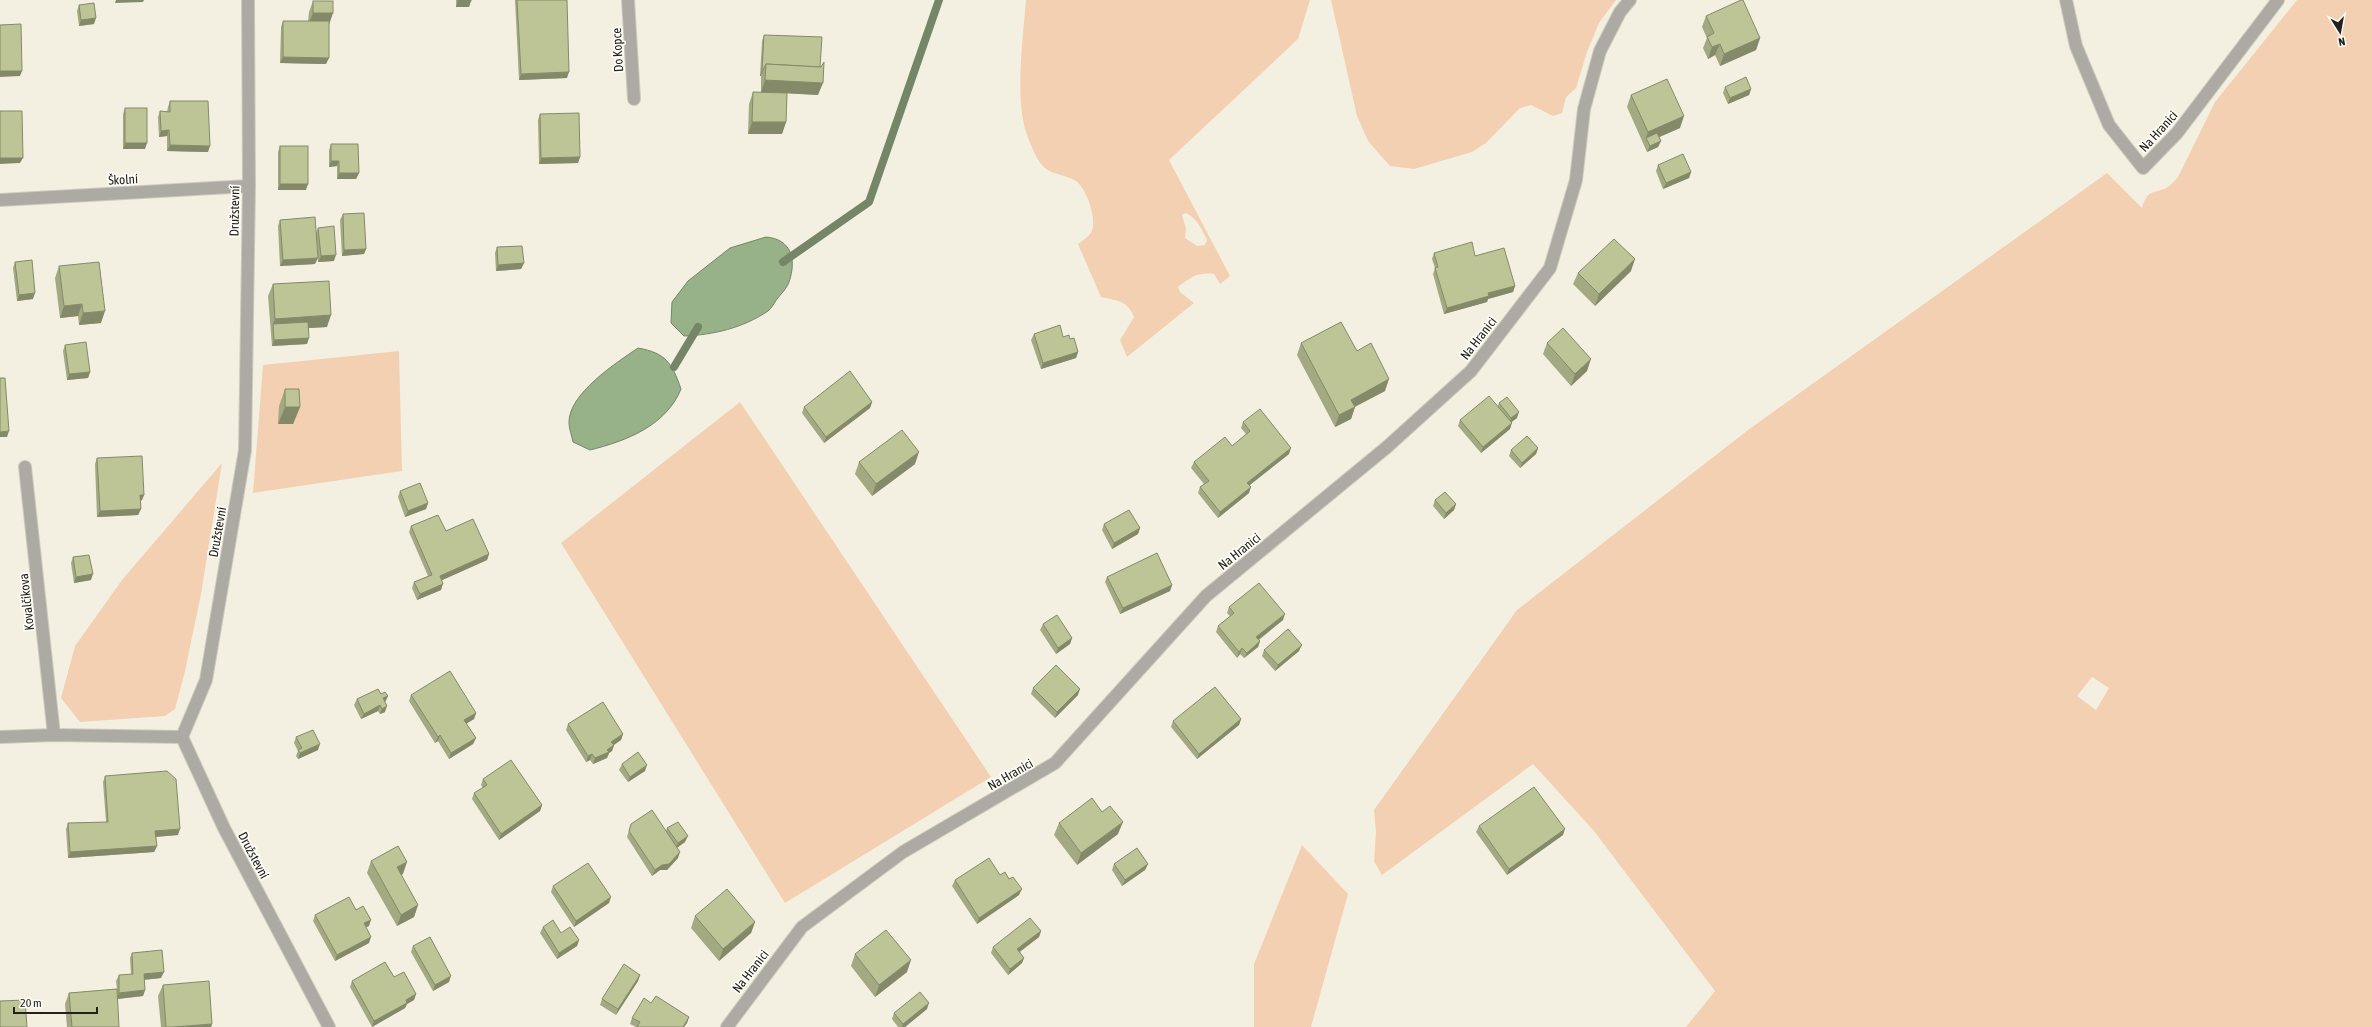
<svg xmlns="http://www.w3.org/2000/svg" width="2372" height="1027" font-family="'Asap Condensed',sans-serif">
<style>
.green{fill:#f4d0b2;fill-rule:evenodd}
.water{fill:#97b188;stroke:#748667}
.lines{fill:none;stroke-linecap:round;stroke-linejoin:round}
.stream{stroke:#748667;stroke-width:8}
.minor-casing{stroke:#cdcbbd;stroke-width:14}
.minor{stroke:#adaaa4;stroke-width:12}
.wall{fill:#a3a981}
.shaded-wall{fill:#848a69}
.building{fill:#bdc596;stroke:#848a69}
.labels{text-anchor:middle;stroke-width:3.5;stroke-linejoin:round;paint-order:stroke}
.street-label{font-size:13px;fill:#22211b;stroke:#fefdf7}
</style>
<rect width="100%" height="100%" fill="#f3f0e1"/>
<g class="green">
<path d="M1026,0H1310L1298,39L1169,160L1230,276L1220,284L1214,274C1198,272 1191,277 1178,287L1180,292L1194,303L1127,357L1120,340L1134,317C1127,300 1118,301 1101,297L1078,244C1082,241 1087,238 1090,234C1099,223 1087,189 1076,181C1067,175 1053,175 1045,168C1036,161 1027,136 1024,125C1016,89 1023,37 1026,0ZM1186,213C1197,218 1202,230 1207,240L1205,245L1197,246L1185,238L1186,229L1182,215Z"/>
<path d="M1331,0H1616L1599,23L1587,52L1576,88L1566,97L1562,113L1553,116L1531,105L1520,108L1486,143L1472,152L1414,169L1390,166L1368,141L1357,116Z"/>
<path d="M2297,0H2372V1027H1686L1715,991L1594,831L1533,764L1382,875L1374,861L1376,832L1374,810L1517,610L1748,430L2107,173L2142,208C2148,186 2155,196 2169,186C2172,184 2175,180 2178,177L2215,102ZM2092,677L2109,688L2096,710L2077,696Z"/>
<path d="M399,351L402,471L253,493L263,365Z"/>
<path d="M740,402L991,777L785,903L561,543Z"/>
<path d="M222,463L201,594L185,671L175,709L165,716L80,722L61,698L75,646L122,580Z"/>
<path d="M1302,845L1348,894L1311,1027H1254V964Z"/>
</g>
<g class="water">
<path d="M766,237C791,239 797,259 789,282C787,288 781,294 777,299C774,303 772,308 768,311C743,328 713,335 684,336L671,323L672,302L688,281L730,248Z"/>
<path d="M638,348C666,353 672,363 681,389C666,426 626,441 590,450L573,442C572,436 569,429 569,423C568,394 616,363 638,348Z"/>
</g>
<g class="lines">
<g class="stream">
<path d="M783,262L869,202L939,0"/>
<path d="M674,367L698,327"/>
</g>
<g class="minor-casing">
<g id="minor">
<path d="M248,0L249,186L245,450L206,680L182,737L224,828L329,1027"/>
<path d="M628,0L634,99"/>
<path d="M2066,0L2076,46L2109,125L2143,168L2177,133L2278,0"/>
<path d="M0,200L249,186"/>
<path d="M25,467L54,735"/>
<path d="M0,737L54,735L182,737"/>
<path d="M727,1027L802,927L903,852L1055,763L1206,596L1387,447L1471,371L1550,268L1576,180L1584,109L1600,51L1620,12L1630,0"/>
</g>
</g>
<use href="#minor" class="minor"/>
</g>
<g class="wall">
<path d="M456,0H471L469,7H456Z"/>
<path d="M515,0H567V78L519,80Z"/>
<path d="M313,1L329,25L326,64L280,63L281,27L283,21H308L309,12Z"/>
<path d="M79,5L94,24L79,26L77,11Z"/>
<path d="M1706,16L1760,38L1756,50L1720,66L1715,55L1708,59L1703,48L1707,38L1702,27Z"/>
<path d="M764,35L820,67L818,95L787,93L786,122L782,134H748L749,104L753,92H778H761V76H760L762,41Z"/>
<path d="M1725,87L1751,89L1749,95L1728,104L1723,93Z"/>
<path d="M1631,95L1680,128L1659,137L1661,141L1658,147L1647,152L1627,107Z"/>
<path d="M170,101L208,152L167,151V136L159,137L158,117L160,111L167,112L168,107Z"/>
<path d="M125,108L145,149H123V114Z"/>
<path d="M540,114L580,157L578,163L539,164L538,120Z"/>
<path d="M331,144L359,173L356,179H337V166L329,167V150Z"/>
<path d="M280,146L306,190H278V152Z"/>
<path d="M1658,165L1691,172L1689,178L1663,189L1656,171Z"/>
<path d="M343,214L366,249L364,254L342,256L340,220Z"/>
<path d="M280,220L316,233L318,228L334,261L318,262L317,241L315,264L280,266L278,226Z"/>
<path d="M497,247L524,263L521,269L496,271L495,253Z"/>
<path d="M1434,253L1475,256L1515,286L1513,292L1488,299L1487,302L1444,314L1433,274L1435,268L1432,259Z"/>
<path d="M15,262L33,299L17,301L13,268Z"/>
<path d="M59,266L101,323L79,325L78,316L60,318L55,278Z"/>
<path d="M1631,271L1595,306L1573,284L1578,273Z"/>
<path d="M273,284L327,327L309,328L307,344L272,346L268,296Z"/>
<path d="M1034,334L1063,337L1070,339L1078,352L1076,358L1041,369L1031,340Z"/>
<path d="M1301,343L1357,351L1385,391L1355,407L1351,419L1335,427L1297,355Z"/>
<path d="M1547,343L1587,371L1571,386L1543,354Z"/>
<path d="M65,345L90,372L88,378L67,380L63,351Z"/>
<path d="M285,389L300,407L293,424H278L279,406Z"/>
<path d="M872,402L870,408L824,443L802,413L804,407Z"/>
<path d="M1499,403L1517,418L1511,422L1510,429L1481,453L1458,426L1460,420L1498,406Z"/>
<path d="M1243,422L1289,454L1249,485V493L1218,518L1198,493L1200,487L1204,484L1191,468L1194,462L1232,446L1246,434L1241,428Z"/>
<path d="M1538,448L1536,454L1520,468L1509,456L1511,450Z"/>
<path d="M97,458L144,495L142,500L140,501L141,509L138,515L97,517L95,464Z"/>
<path d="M859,462L915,464L872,496L855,474Z"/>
<path d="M400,491L428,503L426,509L405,517L398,497Z"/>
<path d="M1435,500L1456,504L1454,510L1444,519L1433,506Z"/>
<path d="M1104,524L1140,528L1138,534L1112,549L1102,530Z"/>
<path d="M411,526L446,531L489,554L487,560L442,580L441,590L417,600L412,588L414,582L428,576L409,532Z"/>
<path d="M73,557L91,580L74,583L71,563Z"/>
<path d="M1107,577L1172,585L1170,591L1120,614L1105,582Z"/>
<path d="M1229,607L1283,620L1259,640L1260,641L1258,647L1244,658L1240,654L1237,658L1216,632L1218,626L1230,616L1227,613Z"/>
<path d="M1043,624L1072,638L1070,644L1056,654L1040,630Z"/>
<path d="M1264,650L1299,651L1275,671L1262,656Z"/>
<path d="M1033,688L1078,695L1055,718L1031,694Z"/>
<path d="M381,694L388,696L385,702V712L380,714L378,711L361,719L354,705L357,699Z"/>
<path d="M411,695L476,713L474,719L466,724L476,738L473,744L449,759L438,741L435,743L409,701Z"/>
<path d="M1241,719L1239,725L1197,759L1171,727L1173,721Z"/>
<path d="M568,724L623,734L621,740L614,745L612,751L609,753L607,758L593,764L590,760L586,762L566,730Z"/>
<path d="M296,737L318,750L298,759L296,756L298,751L294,743Z"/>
<path d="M622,764L645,771L628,782L619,770Z"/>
<path d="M105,776L178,835L156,837L157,846L154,852L68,858L66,829L68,823L106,822L103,782Z"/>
<path d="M483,779L542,805L540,811L499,840L472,799L474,793L483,788L481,785Z"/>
<path d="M1059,823L1118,834L1077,865L1054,835Z"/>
<path d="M631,824L666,831L667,828L685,842L677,848L678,858L667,870H660L652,876L627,837Z"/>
<path d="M1479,826L1563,835L1507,875L1476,832Z"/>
<path d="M371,861L403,874L401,875L418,905L414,917L397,926L367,873Z"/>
<path d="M1114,864H1148L1145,870L1122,886L1112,870Z"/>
<path d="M1000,875L1019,895L977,924L952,886L955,880Z"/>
<path d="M553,886L609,903L574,927L551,892Z"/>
<path d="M356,910L369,926L366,927L369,943L335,961L313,921L315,915Z"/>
<path d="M695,916L755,922L751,933L719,961L691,928Z"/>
<path d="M543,927L561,933L579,940L577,946L557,959L540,933Z"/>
<path d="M1041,931L1039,937L1020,952L1024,958L1022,963L1008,975L991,953L993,947Z"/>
<path d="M413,946L449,982L433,991L411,952Z"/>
<path d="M132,953L161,978L144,980L145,990L143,996L117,999L119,1027H67L65,1004L69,993L117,989L116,981L119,975H131L130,958Z"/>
<path d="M855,954L907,972L875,997L851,966Z"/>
<path d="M640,975L638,981L616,1015L600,1005L602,999Z"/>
<path d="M394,977L416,994L414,1000L407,1004L405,1008L372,1027L350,987L352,981Z"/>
<path d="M163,985L212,1024L211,1027H161L158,996Z"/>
<path d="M651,1003L689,1017L687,1023L684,1027H636L630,1024L632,1018Z"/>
<path d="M927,1009L905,1027H898L892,1019L894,1013Z"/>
</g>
<g class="shaded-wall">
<path d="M116,0H144L143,2L115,3Z"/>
<path d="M458,1H471L469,7H456Z"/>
<path d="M313,13H333L329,25H308Z"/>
<path d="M96,18L94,24L79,26L81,20Z"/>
<path d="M1760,38L1756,50L1720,66L1724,54Z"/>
<path d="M1720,44L1715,55L1708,59L1712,47Z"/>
<path d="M283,57L329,58L326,64L280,63Z"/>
<path d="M762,70H763L761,76H760Z"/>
<path d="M0,71H22L20,76L0,77Z"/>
<path d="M569,72L567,78L519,80L521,74Z"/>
<path d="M765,80L823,83L818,95L761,92Z"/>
<path d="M1751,89L1749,95L1728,104L1730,98Z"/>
<path d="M1684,116L1680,128L1648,142L1646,138L1648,132Z"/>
<path d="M752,122H786L782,134H748Z"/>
<path d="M169,130L167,136L159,137L161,131Z"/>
<path d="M1661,141L1658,147L1647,152L1650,146Z"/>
<path d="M125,143H147L145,149H123Z"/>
<path d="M170,145L210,146L208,152L167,151Z"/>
<path d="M580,157L578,163L539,164L541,158Z"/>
<path d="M0,158H23L20,163L0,164Z"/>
<path d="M331,161H339L337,166L329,167Z"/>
<path d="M1691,172L1689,178L1663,189L1666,183Z"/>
<path d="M339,173H359L356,179H337Z"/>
<path d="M280,184H308L306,190H278Z"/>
<path d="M366,249L364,254L342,256L344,250Z"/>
<path d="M336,255L334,261L318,262L321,256Z"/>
<path d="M318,258L315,264L280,266L283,260Z"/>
<path d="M1635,259L1631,271L1595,306L1599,294Z"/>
<path d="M524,263L521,269L496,271L498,265Z"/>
<path d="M1515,286L1513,292L1488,299L1487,302L1444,314L1447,308L1488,293Z"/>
<path d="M35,293L33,299L17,301L19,295Z"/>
<path d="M82,304L78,316L60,318L64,306Z"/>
<path d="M105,311L101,323L79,325L83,313Z"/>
<path d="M331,315L327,327L273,330V324L275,319Z"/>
<path d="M309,338L307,344L272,346L274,340Z"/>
<path d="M1078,352L1076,358L1041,369L1043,363Z"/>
<path d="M1591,359L1587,371L1571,386L1575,374Z"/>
<path d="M90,372L88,378L67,380L69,374Z"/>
<path d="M1389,379L1385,391L1346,411L1351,400Z"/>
<path d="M872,402L870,408L824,443L826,437Z"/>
<path d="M285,407H300L293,424H278Z"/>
<path d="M1355,407L1351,419L1335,427L1339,415Z"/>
<path d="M1519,412L1517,418L1509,424L1511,418Z"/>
<path d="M1512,423L1510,429L1481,453L1483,447Z"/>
<path d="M9,431L7,437H0V432Z"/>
<path d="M1291,448L1289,454L1245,489L1247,483Z"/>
<path d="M1538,448L1536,454L1520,468L1522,463Z"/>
<path d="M919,452L915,464L872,496L876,484Z"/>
<path d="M1251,487L1249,493L1218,518L1220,512Z"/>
<path d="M140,495H144L142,500L138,501Z"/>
<path d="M428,503L426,509L405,517L408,511Z"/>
<path d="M1456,504L1454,510L1444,519L1446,513Z"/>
<path d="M141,509L138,515L97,517L100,511Z"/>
<path d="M1140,528L1138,534L1112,549L1114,543Z"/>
<path d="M489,554L487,560L438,582L440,576Z"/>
<path d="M93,574L91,580L74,583L76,577Z"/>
<path d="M443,584L441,590L417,600L420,594Z"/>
<path d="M1172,585L1170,591L1120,614L1123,608Z"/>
<path d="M1285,614L1283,620L1254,643L1256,637Z"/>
<path d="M1072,638L1070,644L1056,654L1058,648Z"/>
<path d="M1260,641L1258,647L1244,658L1247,653Z"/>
<path d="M1302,645L1299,651L1275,671L1278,665Z"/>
<path d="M1242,648L1240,654L1237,658L1239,652Z"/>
<path d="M1080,689L1078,695L1055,718L1057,712Z"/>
<path d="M388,696L385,702L383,698Z"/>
<path d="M380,705L378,711L361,719L364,714Z"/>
<path d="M387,706L385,712L380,714L382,709Z"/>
<path d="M476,713L474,719L462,726L464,720Z"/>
<path d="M1241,719L1239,725L1197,759L1199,754Z"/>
<path d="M623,734L621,740L609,748L611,742Z"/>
<path d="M440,735L438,741L435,743L438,737Z"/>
<path d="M476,738L473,744L449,759L451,753Z"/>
<path d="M320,744L318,750L298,759L300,753Z"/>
<path d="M614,745L612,751L609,753L607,758L593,764L595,758Z"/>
<path d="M592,754L590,760L586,762L588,756Z"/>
<path d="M647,765L645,771L628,782L630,777Z"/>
<path d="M542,805L540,811L499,840L501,834Z"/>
<path d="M1123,822L1118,834L1077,865L1081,853Z"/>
<path d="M180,829L178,835L153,837L155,831Z"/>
<path d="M1565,829L1563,835L1507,875L1509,869Z"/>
<path d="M688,836L685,842L675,849L678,843Z"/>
<path d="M157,846L154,852L68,858L70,852Z"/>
<path d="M680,852L678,858L667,870H660L652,876L655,870Z"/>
<path d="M407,862L403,874L392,879L397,867Z"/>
<path d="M1148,864L1145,870L1122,886L1125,880Z"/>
<path d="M1022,889L1019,895L977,924L979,918Z"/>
<path d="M611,897L609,903L574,927L576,921Z"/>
<path d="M418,905L414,917L397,926L401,915Z"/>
<path d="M371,920L369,926L362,929L364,923Z"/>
<path d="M755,922L751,933L719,961L723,949Z"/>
<path d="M1041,931L1039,937L1015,955L1017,949Z"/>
<path d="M371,937L369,943L335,961L337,955Z"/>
<path d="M579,940L577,946L557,959L559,953Z"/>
<path d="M1024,958L1022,963L1008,975L1010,969Z"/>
<path d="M911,960L907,972L875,997L879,985Z"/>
<path d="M164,972L161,978L141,980L144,974Z"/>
<path d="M640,975L638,981L616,1015L618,1009Z"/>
<path d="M451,976L449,982L433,991L435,985Z"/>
<path d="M145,990L143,996L117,999L119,993Z"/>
<path d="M416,994L414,1000L407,1004L405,1008L372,1027L374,1021L406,1000Z"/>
<path d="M929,1003L927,1009L905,1027H902L903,1024Z"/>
<path d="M689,1017L687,1023L684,1027H683Z"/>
<path d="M212,1024L211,1027H173Z"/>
</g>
<g class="building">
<rect x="458" y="0" width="13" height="1"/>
<path d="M517,0H567L569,72L521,74Z"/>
<path d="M1741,0H1743L1760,38L1724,54L1720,44L1712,47L1707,37L1714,33L1706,16Z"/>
<rect x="313" y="1" width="20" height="12"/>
<path d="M94,3L96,18L81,20L79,5Z"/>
<path d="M283,21H329V58L283,57Z"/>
<path d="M21,24L22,71H0V25Z"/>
<path d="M764,35L822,37L820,67L766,64L763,70H762Z"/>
<path d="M824,62L823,83L765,80L766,64L821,67Z"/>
<path d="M1746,77L1751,89L1730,98L1725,87Z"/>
<path d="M1667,79L1684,116L1648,132L1631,95Z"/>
<path d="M753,92L787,93L786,122H752Z"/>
<path d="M170,101H208L210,146L170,145L169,130L161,131L160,111L170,112Z"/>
<rect x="125" y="108" width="22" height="35"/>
<path d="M0,111H22L23,158H0Z"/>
<path d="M579,113L580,157L541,158L540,114Z"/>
<path d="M1657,133L1661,141L1650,146L1646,138Z"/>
<path d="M331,144H358L359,173H339V161H331Z"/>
<rect x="280" y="146" width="28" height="38"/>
<path d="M1683,154L1691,172L1666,183L1658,165Z"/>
<path d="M364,213L366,249L344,250L343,214Z"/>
<path d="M315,217L318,258L283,260L280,220Z"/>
<path d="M334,226L336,255L321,256L318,228Z"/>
<path d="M1614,239L1635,259L1599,294L1578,273Z"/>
<path d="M1472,242L1475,256L1504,248L1515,286L1488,293L1489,296L1447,308L1435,268L1438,267L1434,253Z"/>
<path d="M522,246L524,263L498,265L497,247Z"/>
<path d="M32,260L35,293L19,295L15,262Z"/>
<path d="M99,262L105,311L83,313L82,304L64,306L59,266Z"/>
<path d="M329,281L331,315L275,319L273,284Z"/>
<path d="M308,322L309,338L274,340L273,324Z"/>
<path d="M1341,322L1357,351L1371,343L1389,379L1351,400L1355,407L1339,415L1301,343Z"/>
<path d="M1060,325L1063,337L1069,335L1070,339L1074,338L1078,352L1043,363L1034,334Z"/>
<path d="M1563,328L1591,359L1575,374L1547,343Z"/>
<path d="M86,342L90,372L69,374L65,345Z"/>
<path d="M850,371L872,402L826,437L804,407Z"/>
<path d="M0,378H5L9,431L0,432Z"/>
<path d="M285,389H299L300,407H285Z"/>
<path d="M1489,396L1512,423L1483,447L1460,420Z"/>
<path d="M1507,397L1519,412L1511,418L1499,403Z"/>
<path d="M1260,409L1291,448L1247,483L1251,487L1220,512L1200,487L1209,481L1194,462L1225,437L1232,446L1250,431L1243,422Z"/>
<path d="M902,430L919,452L876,484L859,462Z"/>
<path d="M1527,436L1538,448L1522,463L1511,450Z"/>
<path d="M142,456L144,495H140L141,509L100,511L97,458Z"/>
<path d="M420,483L428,503L408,511L400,491Z"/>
<path d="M1445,492L1456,504L1446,513L1435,500Z"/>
<path d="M1129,510L1140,528L1114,543L1104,524Z"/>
<path d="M438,515L446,531L473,519L489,554L440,576L443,584L420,594L414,582L432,575L411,526Z"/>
<path d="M1157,553L1172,585L1123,608L1107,577Z"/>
<path d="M89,555L93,574L76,577L73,557Z"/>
<path d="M1259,583L1285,614L1256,637L1260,641L1247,653L1242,648L1239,652L1218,626L1234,613L1229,607Z"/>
<path d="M1057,615L1072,638L1058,648L1043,624Z"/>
<path d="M1288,629L1302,645L1278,665L1264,650Z"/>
<path d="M1056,665L1080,689L1057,712L1033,688Z"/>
<path d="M450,671L476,713L464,720L476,738L451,753L440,735L438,737L411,695Z"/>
<path d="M1215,687L1241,719L1199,754L1173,721Z"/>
<path d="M378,689L381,694L385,692L388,696L383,698L387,706L382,709L380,705L364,714L357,699Z"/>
<path d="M603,702L623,734L611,742L614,745L607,750L609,752L595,758L592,754L588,756L568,724Z"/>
<path d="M313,730L320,744L300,753L298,750L302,748L296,737Z"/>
<path d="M638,752L647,765L630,777L622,764Z"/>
<path d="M511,760L542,805L501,834L474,793L487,785L483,779Z"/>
<path d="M167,771L176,779L180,829L155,831L157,846L70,852L68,823L108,822L105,776Z"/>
<path d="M1534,787L1565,829L1509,869L1479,826Z"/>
<path d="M1092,798L1102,812L1110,806L1123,822L1081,853L1059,823Z"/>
<path d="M652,810L680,852L669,864L662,865L655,870L629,831L631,824Z"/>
<path d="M678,822L688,836L678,843L667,828Z"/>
<path d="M398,846L407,862L397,867L418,905L401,915L371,861Z"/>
<path d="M1137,848L1148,864L1125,880L1114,864Z"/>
<path d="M989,858L1000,875L1005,872L1009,879L1013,877L1022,889L979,918L955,880Z"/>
<path d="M588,863L611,897L576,921L553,886Z"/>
<path d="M727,889L755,922L723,949L695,916Z"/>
<path d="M349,897L356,910L363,906L371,920L364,923L371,937L337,955L315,915Z"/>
<path d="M1030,918L1041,931L1017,949L1024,958L1010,969L993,947Z"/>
<path d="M553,920L561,933L570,927L579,940L559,953L543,927Z"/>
<path d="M886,930L911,960L879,985L855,954Z"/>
<path d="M430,937L451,976L435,985L413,946Z"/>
<path d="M162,950L164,972L144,974L145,990L119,993V975L133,974L132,953Z"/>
<path d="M385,962L394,977L404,972L416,994L406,1000L407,1003L374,1021L352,981Z"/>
<path d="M624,964L640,975L618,1009L602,999Z"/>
<path d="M209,981L212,1024L173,1027H166L163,985Z"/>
<path d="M117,989L119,1027H72L69,993Z"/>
<path d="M920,992L929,1003L903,1024L894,1013Z"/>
<path d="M656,996L689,1017L683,1027H637L640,1022L632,1018L644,998L651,1003Z"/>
<path d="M25,1000L27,1027H0V1001Z"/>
</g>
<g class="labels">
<g class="street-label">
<text transform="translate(617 50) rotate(-93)" y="5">Do Kopce</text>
<text transform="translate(2158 131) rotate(-48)" y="5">Na Hranici</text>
<text transform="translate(123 179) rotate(-3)" y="5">Školní</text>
<text transform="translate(234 211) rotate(-89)" y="5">Družstevní</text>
<text transform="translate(1478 338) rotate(-52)" y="5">Na Hranici</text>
<text transform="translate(217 532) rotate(-80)" y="5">Družstevní</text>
<text transform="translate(1239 551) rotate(-39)" y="5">Na Hranici</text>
<text transform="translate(26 602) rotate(-96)" y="5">Kovalčíkova</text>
<text transform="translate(1010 774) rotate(-30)" y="5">Na Hranici</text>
<text transform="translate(254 855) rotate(62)" y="5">Družstevní</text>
<text transform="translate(750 971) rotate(-52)" y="5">Na Hranici</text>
</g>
</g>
<g transform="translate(2340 32) rotate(169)" stroke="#fefdf7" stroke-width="3" paint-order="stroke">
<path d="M0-3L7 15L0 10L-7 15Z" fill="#22211b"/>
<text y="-6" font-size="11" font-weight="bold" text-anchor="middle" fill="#22211b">N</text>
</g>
<path d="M14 1007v6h83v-6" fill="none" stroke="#22211b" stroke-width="2"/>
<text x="20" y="1007" font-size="12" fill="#22211b" stroke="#fefdf7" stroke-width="3" paint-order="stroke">20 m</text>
</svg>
